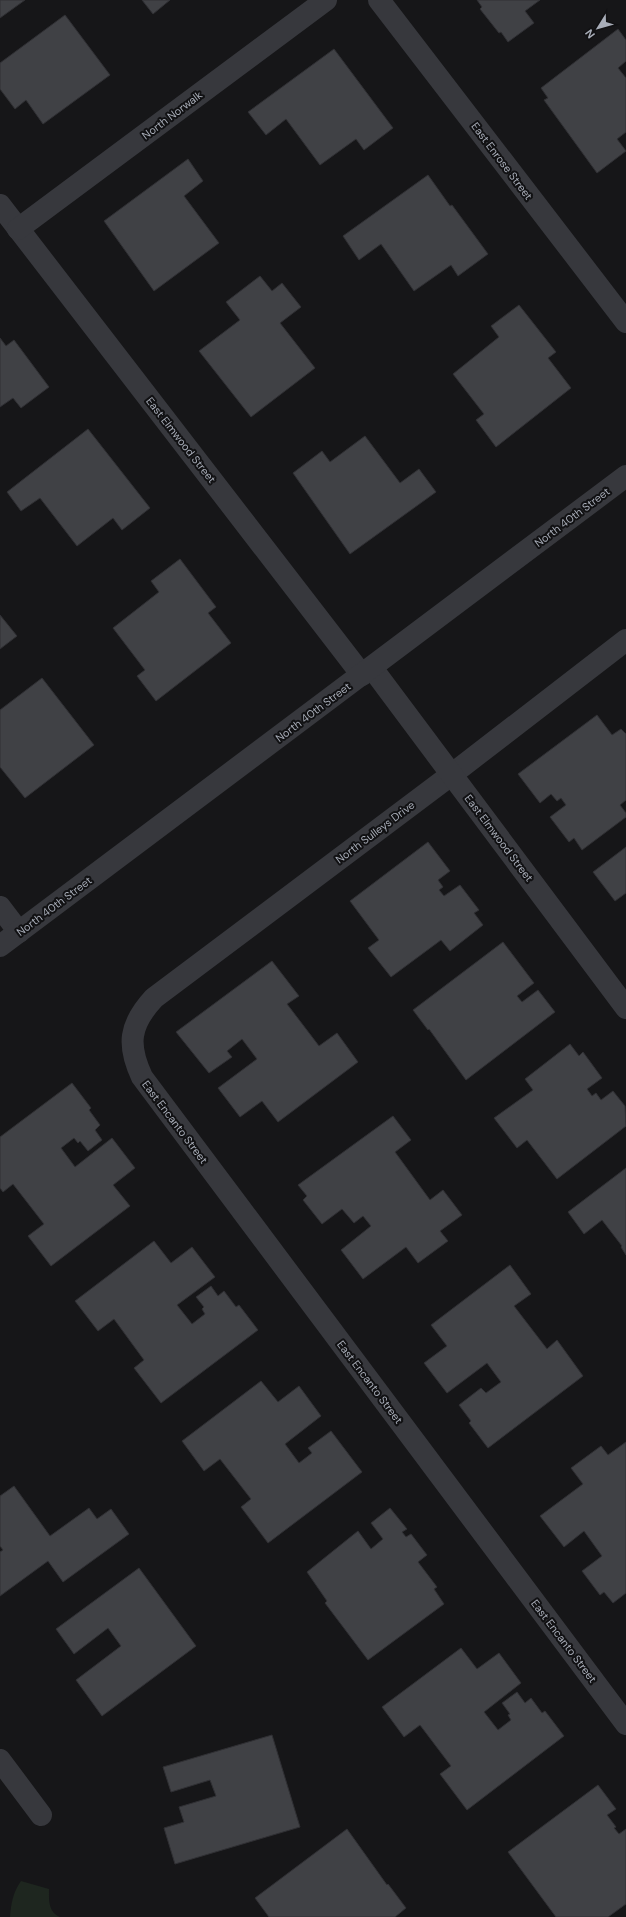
<svg xmlns="http://www.w3.org/2000/svg" width="626" height="1917" font-family="'DM Sans',sans-serif">
<style>
.green{fill:#1e261f}
.building{fill:#404145;stroke:#303034}
.lines{fill:none;stroke-linecap:round;stroke-linejoin:round}
.minor{stroke:#37383d;stroke-width:22}
.labels{text-anchor:middle;stroke-width:4;stroke-linejoin:round;paint-order:stroke}
.street-label{font-size:11px;fill:#a8adb8;stroke:#111113}
</style>
<rect width="100%" height="100%" fill="#161618"/>
<path class="green" d="M21,1881L49,1889C49,1900 48,1912 60,1917H10C11,1904 13,1892 21,1881Z"/>
<g class="building">
<path d="M0,0H25L0,18Z"/>
<path d="M142,0H170L153,14Z"/>
<path d="M477,0H540L525,11L534,23L508,42L501,32L499,33L480,9L482,7Z"/>
<path d="M65,15L110,75L43,124L26,100L15,109L0,89V63Z"/>
<path d="M618,29L626,40V61L618,68L626,78V132L617,139L626,151L597,173L544,100L548,98L541,88Z"/>
<path d="M334,49L393,128L364,150L356,139L320,165L286,119L266,135L248,112Z"/>
<path d="M188,159L203,181L184,196L219,243L154,291L104,221Z"/>
<path d="M428,175L450,206L452,205L488,254L458,276L451,265L414,291L381,244L359,260L343,236Z"/>
<path d="M260,276L272,291L282,283L301,307L280,323L315,368L251,417L199,351L240,320L226,302Z"/>
<path d="M519,305L556,352L548,358L571,388L496,447L476,420L484,414L453,374L499,337L491,326Z"/>
<path d="M0,338L6,346L14,340L49,387L21,408L13,398L0,407Z"/>
<path d="M88,429L150,508L122,530L113,518L77,546L40,498L21,511L7,492Z"/>
<path d="M365,436L400,483L419,469L436,492L350,554L293,473L322,451L330,462Z"/>
<path d="M180,559L216,607L208,613L231,643L156,701L137,676L145,670L113,628L159,592L151,581Z"/>
<path d="M0,615L17,636L0,649Z"/>
<path d="M42,678L94,745L25,798L0,767V710Z"/>
<path d="M597,715L612,735L621,729L626,734V800L620,805L626,813V817L582,850L574,838L569,842L550,817L566,805L561,798L557,801L551,794L540,803L518,774Z"/>
<path d="M428,842L450,871L438,880L443,887L439,890L444,896L460,885L479,910L474,913L483,925L450,951L441,940L391,977L368,948L379,940L350,901Z"/>
<path d="M626,847V893L615,901L593,872Z"/>
<path d="M503,942L534,983L517,996L522,1002L538,990L555,1012L466,1080L429,1029L428,1030L413,1010Z"/>
<path d="M272,961L299,996L287,1004L319,1046L337,1033L358,1062L278,1122L262,1101L240,1117L218,1088L257,1059L242,1039L227,1051L232,1057L209,1073L176,1032Z"/>
<path d="M570,1044L579,1056L583,1052L602,1078L587,1089L592,1096L596,1093L601,1100L613,1091L625,1106L626,1126L557,1179L527,1140L517,1148L494,1118L533,1090L525,1079Z"/>
<path d="M72,1083L91,1108L89,1110L100,1125L95,1130L102,1140L88,1151L80,1141L78,1143L74,1138L61,1148L75,1167L112,1138L135,1168L113,1185L130,1206L51,1266L28,1236L44,1224L13,1184L3,1192L0,1188V1137Z"/>
<path d="M393,1116L411,1140L395,1152L430,1200L443,1190L462,1215L440,1231L448,1241L418,1263L406,1247L363,1279L341,1250L371,1226L363,1216L354,1223L342,1209L322,1224L303,1200L307,1196L298,1185Z"/>
<path d="M626,1168V1255L621,1247L622,1246L602,1220L584,1234L568,1212Z"/>
<path d="M154,1241L171,1263L192,1247L215,1277L177,1305L192,1324L205,1314L202,1309L204,1307L196,1297L211,1286L218,1296L224,1291L236,1307L239,1305L258,1330L161,1403L134,1368L144,1360L114,1319L98,1331L75,1301Z"/>
<path d="M510,1265L531,1294L514,1306L547,1349L557,1340L583,1376L488,1448L469,1423L471,1421L459,1405L481,1388L486,1393L501,1382L487,1363L447,1393L424,1363L447,1346L431,1325Z"/>
<path d="M261,1381L278,1402L299,1386L321,1416L285,1444L299,1463L312,1453L308,1448L331,1431L362,1472L268,1543L241,1507L251,1499L220,1459L204,1471L182,1441Z"/>
<path d="M626,1442V1593L613,1603L604,1592L600,1595L582,1571L602,1556L584,1531L564,1547L540,1516L583,1484L571,1468L601,1446L608,1455Z"/>
<path d="M14,1486L50,1536L89,1508L97,1519L111,1509L129,1534L63,1582L48,1561L0,1596V1552L3,1550L0,1546V1496Z"/>
<path d="M390,1508L407,1529L402,1532L406,1537L411,1534L427,1555L418,1562L437,1587L434,1589L444,1604L368,1660L325,1603L327,1601L307,1572L358,1531L371,1549L383,1539L371,1523Z"/>
<path d="M139,1568L196,1646L102,1716L76,1680L121,1646L108,1628L74,1654L56,1629Z"/>
<path d="M461,1648L477,1669L499,1653L521,1683L484,1712L498,1730L511,1720L508,1715L510,1714L502,1703L517,1692L525,1703L531,1698L542,1713L545,1711L564,1736L467,1810L440,1774L451,1766L420,1725L404,1737L382,1707Z"/>
<path d="M272,1735L300,1827L175,1864L164,1828L184,1822L179,1807L216,1796L210,1780L171,1792L163,1767Z"/>
<path d="M598,1785L616,1809L607,1815L616,1827L614,1828L619,1834L626,1829V1904L608,1917H556L508,1852Z"/>
<path d="M347,1829L387,1885L388,1884L406,1908L395,1917H269L255,1898Z"/>
</g>
<g class="lines">
<g class="minor">
<path d="M379,0L626,322"/>
<path d="M0,205L362,675"/>
<path d="M18,229L326,0"/>
<path d="M626,640L451,775L154,998C129,1025 127,1045 142,1077L626,1724"/>
<path d="M372,668L626,1008"/>
<path d="M0,907L19,932"/>
<path d="M0,946L626,476"/>
<path d="M0,1760L41,1815"/>
</g>
</g>
<g class="labels">
<g class="street-label">
<text transform="translate(172 115) rotate(-37)" y="4">North Norwalk</text>
<text transform="translate(502 161) rotate(53)" y="4">East Enrose Street</text>
<text transform="translate(181 440) rotate(52)" y="4">East Elmwood Street</text>
<text transform="translate(572 517) rotate(-37)" y="4">North 40th Street</text>
<text transform="translate(313 712) rotate(-37)" y="4">North 40th Street</text>
<text transform="translate(375 832) rotate(-37)" y="4">North Sulleys Drive</text>
<text transform="translate(499 838) rotate(53)" y="4">East Elmwood Street</text>
<text transform="translate(54 906) rotate(-37)" y="4">North 40th Street</text>
<text transform="translate(175 1122) rotate(53)" y="4">East Encanto Street</text>
<text transform="translate(370 1382) rotate(53)" y="4">East Encanto Street</text>
<text transform="translate(564 1641) rotate(53)" y="4">East Encanto Street</text>
</g>
</g>
<g transform="translate(598 28) rotate(233)" stroke="#111113" stroke-width="3" paint-order="stroke">
<path d="M0-3L7 15L0 10L-7 15Z" fill="#a8adb8"/>
<text y="-6" font-size="11" font-weight="bold" text-anchor="middle" fill="#a8adb8">N</text>
</g>
</svg>
